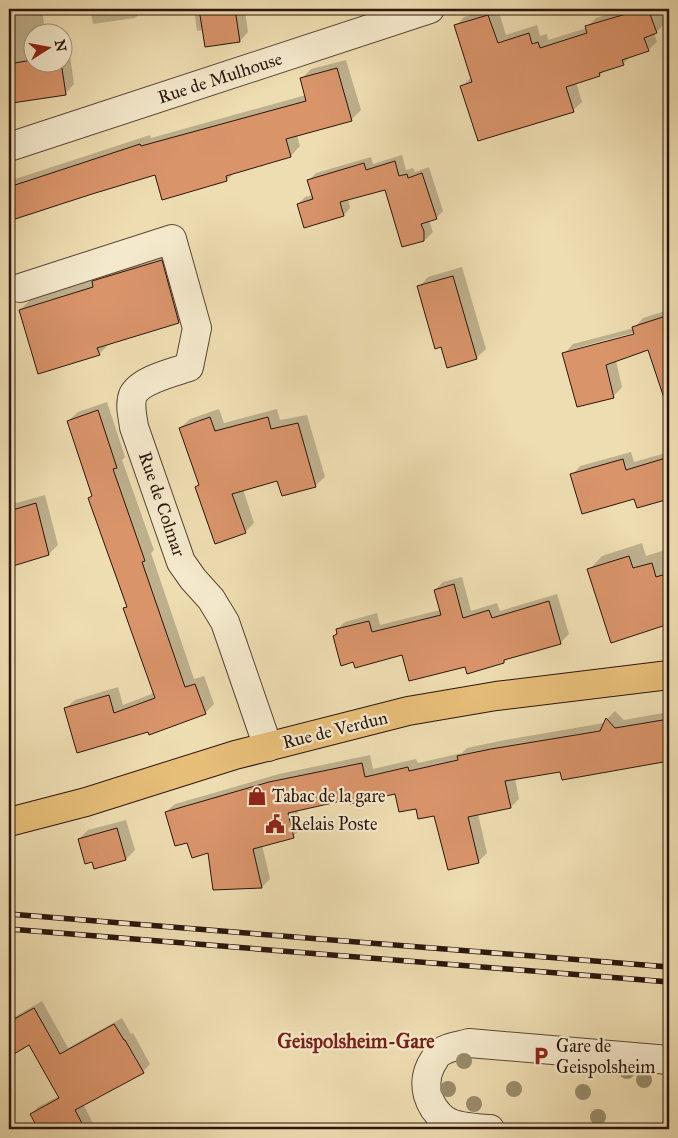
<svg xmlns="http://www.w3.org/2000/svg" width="678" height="1138" font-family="'IM FELL Great Primer',serif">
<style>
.shadow{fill:#0003;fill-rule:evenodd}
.building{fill:#d9946a;stroke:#2a150d}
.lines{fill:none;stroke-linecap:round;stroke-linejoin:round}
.minor-casing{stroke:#5b4736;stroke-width:30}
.major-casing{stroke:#2a150d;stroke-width:30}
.minor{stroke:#f4e9cc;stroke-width:28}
.major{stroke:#e7be78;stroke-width:28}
.rail-casing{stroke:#2a150d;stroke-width:5.5}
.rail{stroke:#f4e9cc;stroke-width:4;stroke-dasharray:11;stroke-linecap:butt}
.tree{fill:#998c6c}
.labels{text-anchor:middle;stroke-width:4.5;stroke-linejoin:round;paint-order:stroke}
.street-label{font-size:18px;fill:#2a150d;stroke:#f4e9cc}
.poi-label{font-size:18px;fill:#2a150d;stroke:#f4e9cc;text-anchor:start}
.quarter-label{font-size:20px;font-weight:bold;fill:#7a1f14;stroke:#f4e9cc}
</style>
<rect width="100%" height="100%" fill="#eeddb1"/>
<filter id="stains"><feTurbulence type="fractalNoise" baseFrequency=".004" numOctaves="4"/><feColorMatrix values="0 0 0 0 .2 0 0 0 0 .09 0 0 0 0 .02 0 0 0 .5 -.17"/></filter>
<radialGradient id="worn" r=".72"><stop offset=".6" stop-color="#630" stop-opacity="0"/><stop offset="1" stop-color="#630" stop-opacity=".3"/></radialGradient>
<g class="shadow">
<path d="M9,9H42L45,32H32V62H62V41H68L74,84L65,94L13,102L9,76V62L14,57L9,24Z"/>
<path d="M90,9H144L135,18L93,24Z"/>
<path d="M194,9H262L245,11L248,32L240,41L206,46L203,30L197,31Z"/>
<path d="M491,9H498L506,35L537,25L540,36L547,34L548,40L587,28V27L596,18L626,9H660L665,24L656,32L654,33L657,42L648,50L632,55L623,64L605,69L600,75L576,82L582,102L573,110L462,86L472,77L456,26L464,17Z"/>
<path d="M346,60L361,110L351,120L297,135L300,146L291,156L235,172L227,180L163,198L156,173L93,192L9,220V181L150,135L151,138L306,95L301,79L311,69Z"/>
<path d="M669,93V119L663,99Z"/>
<path d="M402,155L406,170L413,168L415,172L429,167L443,211L436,218L429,220L433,232L426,239L403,246L386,188L348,199L350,208L344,215L298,204L305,197L313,195L309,180L316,173L371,157L373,164Z"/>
<path d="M175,247L192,308L179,322L111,342L99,354L20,310L34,296Z"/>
<path d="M462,267L486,349L476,358L442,345L419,287L428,277Z"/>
<path d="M669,310V379L660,382L649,349L616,361L622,387L613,397L564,354L573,344L634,328L643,318ZM640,331L641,334L573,352V349Z"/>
<path d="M107,402L125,457L122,460L154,550L151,553L194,679L204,676L214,704L205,713L149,731L65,709L75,700L118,687L123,705L154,693L124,609L128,606L90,498L93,495L68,421L78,412Z"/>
<path d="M219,409L224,423L277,409L280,420L307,415L325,477L315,486L278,479L243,489L254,523L245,532L196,487L200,484L180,428L190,419Z"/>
<path d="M631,452L634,462L669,452V498L650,504L572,475L580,466Z"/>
<path d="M45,495L58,545L49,554L14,564L9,545V505Z"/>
<path d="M642,543L646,556L665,550L669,564V623L612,641L589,570L602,556Z"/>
<path d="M462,577L471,611L497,603L500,611L557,594L569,634L560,643L508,657L504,662L466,665L403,653L354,660L334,636L338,632L337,630L345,622L377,613L380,625L440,610L435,590L443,582Z"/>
<path d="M615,711L624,720L669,712V760L563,778L561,770L515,778L519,799L511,807L478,814L487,853L479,861L449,868L435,814L417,807L396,793L350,797L297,810L302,828L293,836L262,845L270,879L262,887L214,889L209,851L187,841L166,812L175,804L279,774L370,755L373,769L416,759L418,763L462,753L467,748L500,741L604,723L607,719Z"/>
<path d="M126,820L135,850L126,859L92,861L79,839L88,830Z"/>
<path d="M42,1001L68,1048L122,1018L131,1034L133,1033L150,1064L143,1072L83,1104L96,1129H39L31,1115L38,1107L59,1096L29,1043L9,1056V1020Z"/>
</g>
<g class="building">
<path d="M199,9H235L240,42L205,47Z"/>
<path d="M643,9H648L657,33L644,38L649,51L622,60L624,65L599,73L600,76L566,87L574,112L478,141L460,86L472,82L454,25L488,15L498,43L529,33L532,44L538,42L540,48L587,33L585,26Z"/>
<path d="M32,60V62H61L66,95L12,103L9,80V64Z"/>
<path d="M337,68L352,121L286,139L291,157L226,176L227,181L162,200L155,175L92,194L9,221V187L140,144L141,146L306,101L300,78Z"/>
<path d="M395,161L399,176L407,174L408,178L422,173L437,219L421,224L424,231V241L402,247L385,190L340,202L344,216L304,228L297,204L313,199L307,180L364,163L366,170Z"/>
<path d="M162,260L179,323L97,348L100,355L38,374L19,310L93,287L92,281Z"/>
<path d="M453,276L477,359L447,368L441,347L435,349L417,286Z"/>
<path d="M669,315V400L665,401L648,350L606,365L614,398L577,407L562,353L634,334L632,327Z"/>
<path d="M98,410L117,468L113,469L145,561L142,562L185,687L195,684L206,714L149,735L148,732L77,753L64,708L109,695L114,713L155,698L123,608L127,607L88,498L92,496L67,421Z"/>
<path d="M210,417L215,431L268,417L271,429L298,423L316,487L282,496L277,481L232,494L246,533L215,544L195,487L199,485L179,428Z"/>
<path d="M669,457V499L637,508L634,499L582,514L570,474L623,459L626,470Z"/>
<path d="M36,503L49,555L13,566L9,550V511Z"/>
<path d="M629,556L633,568L652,563L656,577L669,573V624L611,643L587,569Z"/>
<path d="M454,584L463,618L489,610L492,618L549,601L561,644L504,660V663L467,674L465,667L409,681L402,655L355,668L353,662L341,666L333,636L337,634L336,629L369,621L372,632L441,615L434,590Z"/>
<path d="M606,718L615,728L669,719V761L562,780L560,772L505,781L511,808L468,817L479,863L448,870L434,816L418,819L416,809L399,812L395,794L350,804V799L288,813L294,838L253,849L262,888L213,890L208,853L192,858L187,843L175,846L165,812L269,782L362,763L365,777L408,767L409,771L458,760L457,756L491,749L600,731Z"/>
<path d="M117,828L126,860L94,869L92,862L85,864L78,839Z"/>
<path d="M34,1008L60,1054L114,1024L124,1040H125L144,1073L75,1110L85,1129H38L30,1114L59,1098L29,1045L9,1057V1022Z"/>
</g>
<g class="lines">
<g class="minor-casing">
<g id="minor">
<path d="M9,147L430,9"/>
<path d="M20,288L172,239L197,328L189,367C174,372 140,380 133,395C129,405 133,418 134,427L181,562L193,579L211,599L225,622L268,747"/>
<path d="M490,1129C476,1128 457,1128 445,1120C428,1107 421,1085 431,1065C433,1062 435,1058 437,1055C445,1047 459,1046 469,1043L669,1060"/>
</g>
</g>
<g class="major-casing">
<path id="major" d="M9,822L86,802L235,755L408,711L496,696L669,675"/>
</g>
<use href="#minor" class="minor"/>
<use href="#major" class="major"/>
<g class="rail-casing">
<g id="rail">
<path d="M9,914L669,967"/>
<path d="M9,929L669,982"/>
</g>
</g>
<use href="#rail" class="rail"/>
</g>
<g class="tree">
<circle cx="464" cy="1061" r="8"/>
<circle cx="627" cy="1071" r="8"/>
<circle cx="644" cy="1080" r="8"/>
<circle cx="448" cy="1089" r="8"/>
<circle cx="514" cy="1089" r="8"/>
<circle cx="583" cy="1092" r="8"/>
<circle cx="474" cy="1104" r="8"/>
<circle cx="598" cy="1117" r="8"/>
</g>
<defs>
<g id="shop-bare" transform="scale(1.5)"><path d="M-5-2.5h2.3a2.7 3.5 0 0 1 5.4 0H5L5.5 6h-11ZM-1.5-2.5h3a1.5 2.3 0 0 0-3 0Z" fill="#8f2418" stroke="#f4e9cc" stroke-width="2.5" paint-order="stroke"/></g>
<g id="civic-bare" transform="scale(1.5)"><path d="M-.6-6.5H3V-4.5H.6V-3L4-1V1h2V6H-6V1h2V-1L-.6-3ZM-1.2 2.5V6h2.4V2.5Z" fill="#8f2418" stroke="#f4e9cc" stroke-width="2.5" paint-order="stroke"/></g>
<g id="parking-bare" transform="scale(1.5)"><path d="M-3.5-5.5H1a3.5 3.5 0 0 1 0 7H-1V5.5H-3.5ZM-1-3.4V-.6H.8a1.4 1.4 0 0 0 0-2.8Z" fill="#8f2418" stroke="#f4e9cc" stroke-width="2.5" paint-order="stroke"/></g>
</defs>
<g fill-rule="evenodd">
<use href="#shop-bare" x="257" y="796"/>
<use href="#civic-bare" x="275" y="824"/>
<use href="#parking-bare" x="541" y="1056"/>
</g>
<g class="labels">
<g class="street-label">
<text transform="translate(220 78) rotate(-18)" y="6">Rue de Mulhouse</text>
<text transform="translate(162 504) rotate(71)" y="6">Rue de Colmar</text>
<text transform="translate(335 730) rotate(-14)" y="6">Rue de Verdun</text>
</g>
<g class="poi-label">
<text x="272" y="802">Tabac de la gare</text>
<text x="290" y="830">Relais Poste</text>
<text x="556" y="1052">Gare de<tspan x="556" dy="21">Geispolsheim</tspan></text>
</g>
<g class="quarter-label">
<text x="356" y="1048">Geispolsheim-Gare</text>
</g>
</g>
<rect width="678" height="1138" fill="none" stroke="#eeddb1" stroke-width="30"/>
<rect x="10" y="10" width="658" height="1118" fill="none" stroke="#2a150d" stroke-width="2.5"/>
<rect x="15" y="15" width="648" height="1108" fill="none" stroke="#2a150d"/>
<g transform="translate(48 48) rotate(79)"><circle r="24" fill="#f4e9cc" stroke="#a39480"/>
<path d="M0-4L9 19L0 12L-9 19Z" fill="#8f2418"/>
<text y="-8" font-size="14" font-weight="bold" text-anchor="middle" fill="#2a150d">N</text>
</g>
<rect width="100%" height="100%" filter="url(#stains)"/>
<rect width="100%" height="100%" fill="url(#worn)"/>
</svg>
